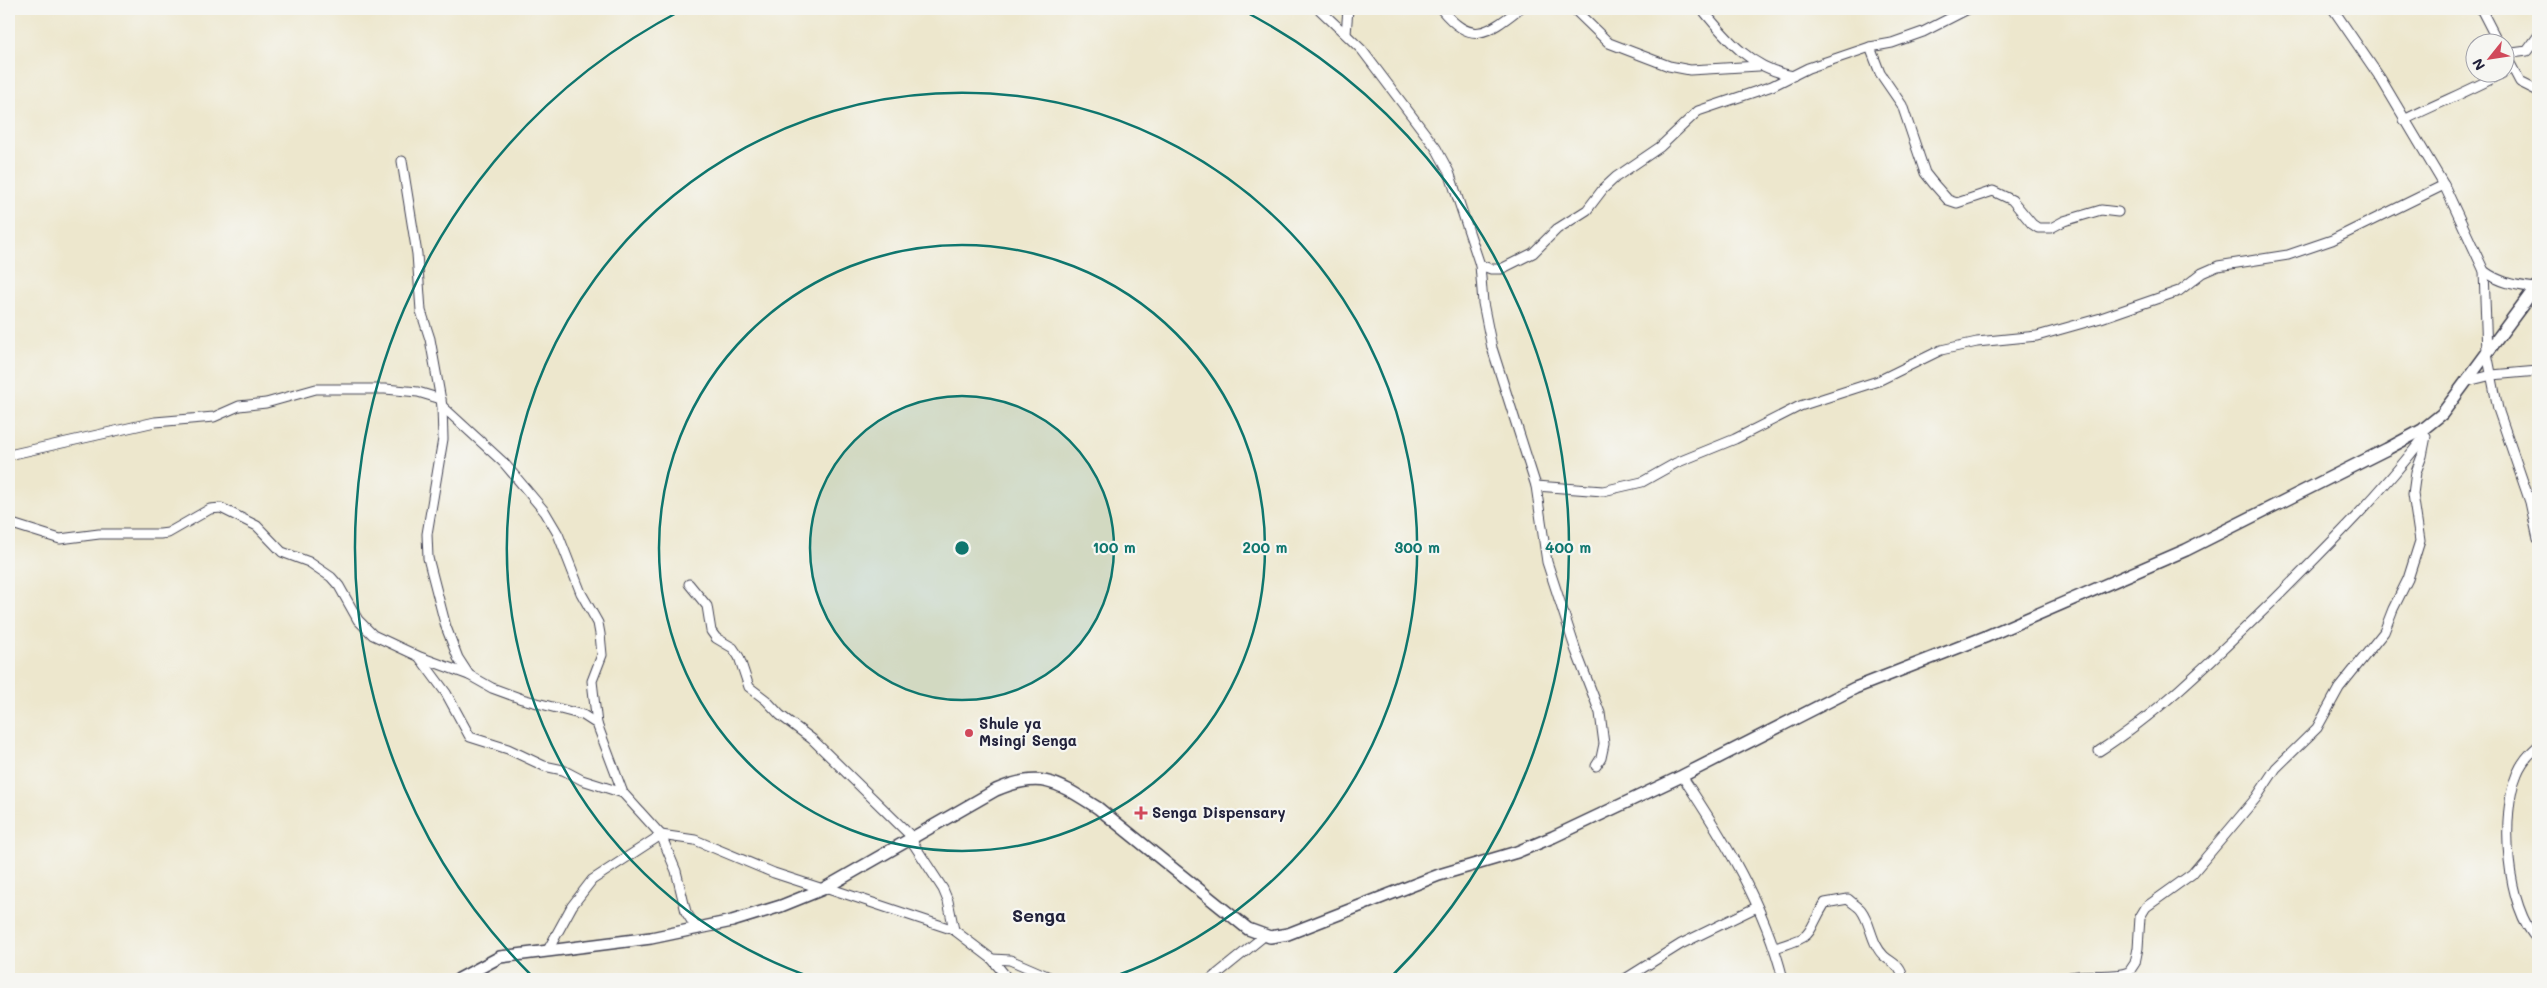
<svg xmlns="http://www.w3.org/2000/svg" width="2547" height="988" font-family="Mali,sans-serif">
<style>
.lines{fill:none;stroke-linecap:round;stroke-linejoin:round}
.minor-casing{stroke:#404051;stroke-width:11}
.tertiary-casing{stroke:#404051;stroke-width:14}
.minor{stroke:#fff;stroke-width:9}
.tertiary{stroke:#fff;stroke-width:11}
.ring{fill:none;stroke:#0f766e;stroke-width:2.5}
.poi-dot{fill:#d1495b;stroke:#f6f6f2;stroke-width:2}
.labels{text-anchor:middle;stroke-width:4.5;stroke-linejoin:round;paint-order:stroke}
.poi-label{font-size:15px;font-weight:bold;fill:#22223b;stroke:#f6f6f2;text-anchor:start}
.quarter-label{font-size:18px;font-weight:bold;fill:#22223b;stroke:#f6f6f2}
.centre{fill:#0f766e;stroke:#f6f6f2;stroke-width:2.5}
.ring-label{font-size:15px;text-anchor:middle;font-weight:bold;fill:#0f766e;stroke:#f6f6f2;stroke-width:4.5;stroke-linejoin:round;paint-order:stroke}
</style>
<rect width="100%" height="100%" fill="#f6f6f2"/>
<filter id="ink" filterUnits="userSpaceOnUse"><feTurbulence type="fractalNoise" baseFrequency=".02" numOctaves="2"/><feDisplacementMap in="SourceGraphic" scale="10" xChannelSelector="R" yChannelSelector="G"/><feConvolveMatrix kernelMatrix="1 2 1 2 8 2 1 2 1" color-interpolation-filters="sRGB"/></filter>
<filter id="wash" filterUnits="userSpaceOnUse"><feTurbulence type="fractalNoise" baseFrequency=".0096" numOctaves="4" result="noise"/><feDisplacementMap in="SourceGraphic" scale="20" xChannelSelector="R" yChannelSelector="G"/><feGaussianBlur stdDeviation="1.12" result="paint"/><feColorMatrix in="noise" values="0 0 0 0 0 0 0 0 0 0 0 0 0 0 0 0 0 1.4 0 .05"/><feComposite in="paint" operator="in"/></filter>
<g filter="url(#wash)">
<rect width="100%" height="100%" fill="#ede7cd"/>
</g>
<g filter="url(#ink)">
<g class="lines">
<g class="minor-casing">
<g id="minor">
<path d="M1319,9L1362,50L1436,148L1449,172L1480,265L1483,303L1492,348L1536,486L1547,562L1576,651L1600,713L1604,744L1601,758L1596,766"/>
<path d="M1441,9C1471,45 1486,35 1519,9"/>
<path d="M1574,9L1609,43L1669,66L1690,70L1759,66"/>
<path d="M1702,9C1727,40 1752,69 1793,76"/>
<path d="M2333,9L2381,79L2444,185L2484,271L2487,353L2498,409L2530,502L2538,539"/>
<path d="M2481,9L2498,42"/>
<path d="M1346,34L1348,9"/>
<path d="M1870,47L1880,73L1902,105L1925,173L1933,183L1948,200L1957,203L1993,191L2012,200L2032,224L2038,228H2051L2064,221L2101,210L2118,212"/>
<path d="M2504,52L2520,82L2538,91"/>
<path d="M2505,54L2527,51L2538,36"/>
<path d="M2404,120C2440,102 2477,88 2512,68"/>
<path d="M402,161L417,254L421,311L430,339L442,406L443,439L427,534L428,558L446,627L458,658L469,675L492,688L522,699L583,715L597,724L623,793L661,835L676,871L686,912L697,929"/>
<path d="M1480,265L1491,269H1501L1533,253L1557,229L1587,210L1603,189L1616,177L1660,147L1698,111L1772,86L1808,68L1870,47L1892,43L1923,32L1968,9"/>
<path d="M2484,271C2500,283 2515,285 2535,288"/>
<path d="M2468,381L2492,375L2538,371"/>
<path d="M442,406L504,463L545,512L558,534L581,593L598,623L600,634L602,655L592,681L597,724"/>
<path d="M9,455L155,422L214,417L239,406L266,403L316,389H385L418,392L441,399"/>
<path d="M1536,486L1603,491L1642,482L1676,463L1735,439L1800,406L1878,381L1941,350L1977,342L2037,336L2101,318L2179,291L2202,273L2218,266L2288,255L2332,240L2444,185"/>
<path d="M9,523L60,539L99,534H160L168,533L210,509L221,508L257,526L282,552L309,562L331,577L339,586L358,620L373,635L420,657L469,675"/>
<path d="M689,584L707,606L711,631L716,638L733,648L739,657L749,687L766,700L780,715L812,739L914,839"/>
<path d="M420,658L446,693L470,737L508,749L544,766L563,770L582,780L623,793"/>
<path d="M2538,746C2530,753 2521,764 2517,774C2500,814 2506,909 2538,940"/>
<path d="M2099,751C2163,710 2218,654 2272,602C2325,549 2378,497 2424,437"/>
<path d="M1682,776C1724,839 1765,906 1783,979"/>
<path d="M911,840L943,889L948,901L954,930"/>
<path d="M825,887L954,930L992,959L1008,979"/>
<path d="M1775,948C1817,935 1804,937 1825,903L1848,899C1852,903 1858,906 1861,910C1871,923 1871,944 1884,956C1893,964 1901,965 1903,979"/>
<path d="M548,950L572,906L592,880L661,835L695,840L774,873L823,889"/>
<path d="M992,959L1010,960L1054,979"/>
<path d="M1211,979L1264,936"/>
<path d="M1625,979L1681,944L1757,907"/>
<path d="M2063,979C2085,971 2107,980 2129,972L2135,963L2138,948L2140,917L2146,907L2192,874L2256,798L2276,768L2317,728L2339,688L2384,632L2393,609L2408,579L2420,541L2413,494L2416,472L2422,456L2426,436"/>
</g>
</g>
<g class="tertiary-casing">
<path id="tertiary" d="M459,979L500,957L651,938L732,921L781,906L823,889L996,790C1042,770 1058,783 1098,808L1248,929L1270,937L1288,934L1439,875L1517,852L1553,837L1682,776L1855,688L1985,637L2186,550L2387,449L2422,430L2442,414L2535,288L2538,286"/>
</g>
<use href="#minor" class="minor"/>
<use href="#tertiary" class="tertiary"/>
</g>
</g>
<circle cx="962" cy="548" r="152" fill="#0f766e" fill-opacity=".12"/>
<g class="ring">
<circle cx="962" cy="548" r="152"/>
<circle cx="962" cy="548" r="303"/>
<path d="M814 978A455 455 0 1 1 1110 978"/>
<path d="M533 977A606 606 0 0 1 682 10M1242 10A606 606 0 0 1 1391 977"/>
</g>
<g class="poi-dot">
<circle cx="969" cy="733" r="5"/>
<path d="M1138.5 805.5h5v5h5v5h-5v5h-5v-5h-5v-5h5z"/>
</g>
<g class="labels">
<g class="poi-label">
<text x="979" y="729">Shule ya<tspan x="979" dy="17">Msingi Senga</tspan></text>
<text x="1152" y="818">Senga Dispensary</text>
</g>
<g class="quarter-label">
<text x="1039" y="922">Senga</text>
</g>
</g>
<circle cx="962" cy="548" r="8" class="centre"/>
<g class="ring-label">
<text x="1114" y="553">100 m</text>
<text x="1265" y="553">200 m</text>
<text x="1417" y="553">300 m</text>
<text x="1568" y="553">400 m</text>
</g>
<rect width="2547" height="988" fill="none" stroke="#f6f6f2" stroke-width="30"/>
<g transform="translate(2490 58) rotate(240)"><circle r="24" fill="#f6f6f2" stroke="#a1a1a9"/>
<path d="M0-4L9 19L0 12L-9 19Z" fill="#d1495b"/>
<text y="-8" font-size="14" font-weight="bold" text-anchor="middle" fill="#22223b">N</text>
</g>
</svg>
